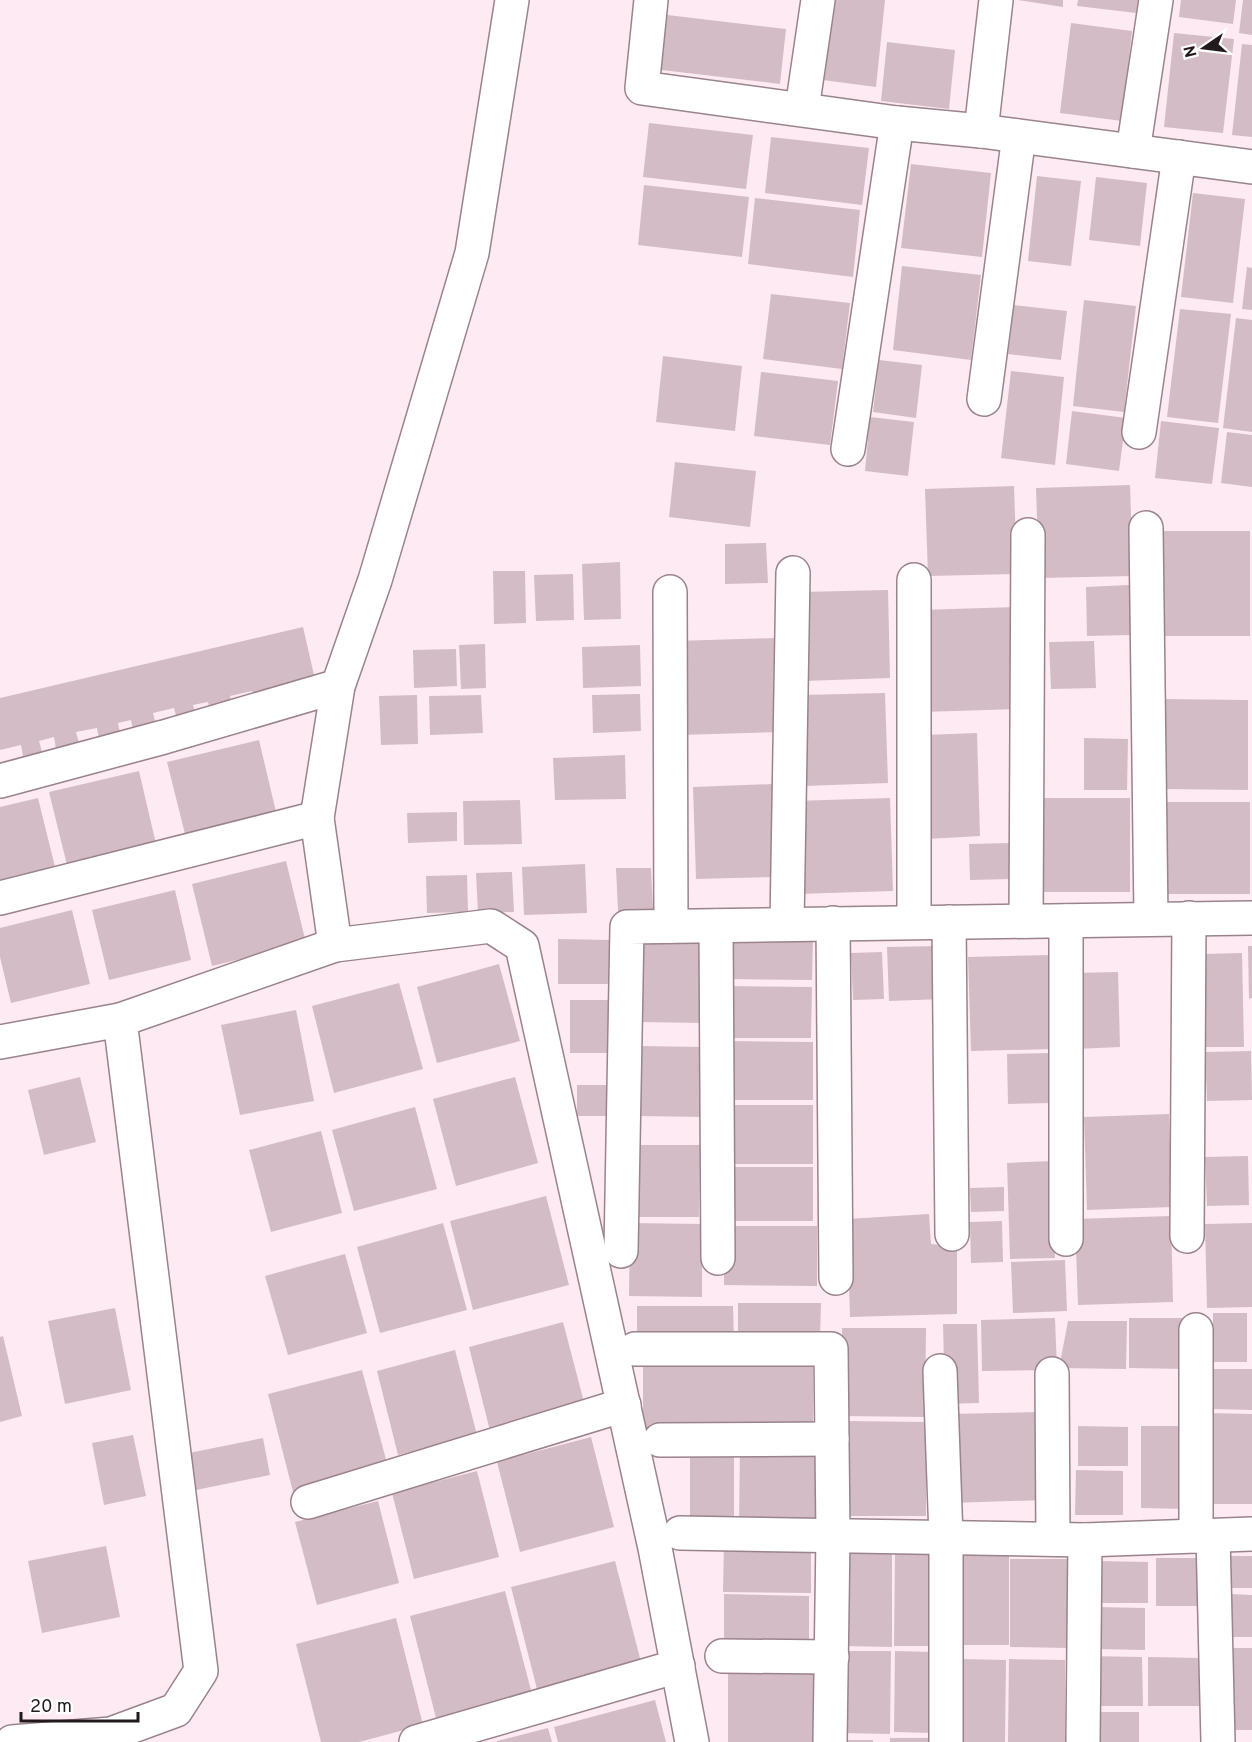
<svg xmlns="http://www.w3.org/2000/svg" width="1252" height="1742" font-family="Overpass,sans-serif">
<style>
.building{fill:#d4bcc6}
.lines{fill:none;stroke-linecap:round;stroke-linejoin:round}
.street-casing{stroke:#9a838c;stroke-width:36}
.street{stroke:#fff;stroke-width:33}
</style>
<rect width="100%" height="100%" fill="#feeaf2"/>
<g class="building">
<path d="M832,0H885L876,87L823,80Z"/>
<path d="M1018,0H1063V7Z"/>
<path d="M1078,0H1138L1136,13L1077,6Z"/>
<path d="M1181,0H1236L1233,24L1179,17Z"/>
<path d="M1243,0H1252V35L1239,33Z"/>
<path d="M659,14L786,29L780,84L653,69Z"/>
<path d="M1071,23L1132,31L1122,121L1060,113Z"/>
<path d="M1174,33L1234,39L1223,133L1164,127Z"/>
<path d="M887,42L955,50L949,109L881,101Z"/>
<path d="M1242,44L1252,45V137L1232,135Z"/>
<path d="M649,123L753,135L746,189L643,177Z"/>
<path d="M771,137L869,148L862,205L765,193Z"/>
<path d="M911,164L991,173L982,257L901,248Z"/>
<path d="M1037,176L1081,181L1071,266L1028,261Z"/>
<path d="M1096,177L1147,183L1140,246L1089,240Z"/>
<path d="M644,185L749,197L742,257L638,245Z"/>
<path d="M1193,193L1245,199L1233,303L1181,297Z"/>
<path d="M755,198L860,210L853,277L748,264Z"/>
<path d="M902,266L981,275L971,360L893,350Z"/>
<path d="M1247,267L1252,268V310L1242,309Z"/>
<path d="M771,294L850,303L842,369L763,359Z"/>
<path d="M1084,300L1136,306L1124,412L1073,406Z"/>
<path d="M1014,305L1067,311L1061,360L1008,354Z"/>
<path d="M1180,309L1231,314L1218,423L1167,417Z"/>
<path d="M1236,318L1252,320V432L1223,428Z"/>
<path d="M663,356L742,366L735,431L656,422Z"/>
<path d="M879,360L922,365L916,418L873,412Z"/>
<path d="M1011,371L1064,377L1055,465L1001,458Z"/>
<path d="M761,372L838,381L830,445L754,436Z"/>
<path d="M1072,411L1126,418L1119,471L1066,464Z"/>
<path d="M870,417L914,422L908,476L865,471Z"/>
<path d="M1161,421L1219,428L1212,484L1155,478Z"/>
<path d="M1227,432L1252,435V487L1221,483Z"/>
<path d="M675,462L756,471L750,527L669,517Z"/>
<path d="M1130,485L1133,576L1039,578L1036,488Z"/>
<path d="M1014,486L1017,574L928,576L925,489Z"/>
<path d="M1160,531H1250V636H1159Z"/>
<path d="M766,543L768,583L725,584V544Z"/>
<path d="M620,562L621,619L584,620L582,564Z"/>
<path d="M493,571H525L526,623L494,624Z"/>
<path d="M573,574L574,620L536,621L534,575Z"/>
<path d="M1129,585L1131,635L1087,636L1086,587Z"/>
<path d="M888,590L890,678L804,681L801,592Z"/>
<path d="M1017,607L1020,709L923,712L919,610Z"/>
<path d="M303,627L314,675L305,677L307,690L288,694L286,684L270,687L273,698L255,702L252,691L230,696L233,707L210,712L208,702L193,705L196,716L177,720L174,708L153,713L156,725L133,730L131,720L118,723L120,733L99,739L97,728L76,732L79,743L56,749L54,737L39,741L42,752L23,756L21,745L0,750V698Z"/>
<path d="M776,638L778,732L679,735L676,641Z"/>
<path d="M1094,641L1096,688L1051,689L1049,642Z"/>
<path d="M485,644L486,688L461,689L459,645Z"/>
<path d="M640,645L641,686L583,688L582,647Z"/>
<path d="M456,649L457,686L414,688L413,650Z"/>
<path d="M885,693L888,783L804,786L801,695Z"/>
<path d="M640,694L641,731L593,733L592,695Z"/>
<path d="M417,695L418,744L381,745L379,696Z"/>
<path d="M481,695L483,733L430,735L429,696Z"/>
<path d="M1163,699L1248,700V790L1164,789Z"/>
<path d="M977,733L980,836L927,839L924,735Z"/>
<path d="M1084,738L1128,739L1127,790H1084Z"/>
<path d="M259,740L277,816L186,838L167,762Z"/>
<path d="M625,755L626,799L555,800L553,758Z"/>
<path d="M139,771L156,844L67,865L49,792Z"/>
<path d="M773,784L776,877L696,879L693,787Z"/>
<path d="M38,798L57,875L0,889V807Z"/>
<path d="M890,798L893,891L797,894L794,801Z"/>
<rect x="1042" y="798" width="88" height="94"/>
<path d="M520,800L522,844L464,845L463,801Z"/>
<rect x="1162" y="802" width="88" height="92"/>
<path d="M457,812V841L408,843L407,813Z"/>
<path d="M1009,843L1010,879L970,880L969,844Z"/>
<path d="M286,861L306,943L212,966L192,884Z"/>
<path d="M585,864L587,913L524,915L522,867Z"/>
<path d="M616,868H651L653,911H618Z"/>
<path d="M512,872L514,912L478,913L476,873Z"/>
<path d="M467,875L468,912L427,913L426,876Z"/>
<path d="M175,890L191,960L109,980L92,910Z"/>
<path d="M72,910L90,984L11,1003L0,957V928Z"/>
<path d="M730,938L813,939L812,980L729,979Z"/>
<path d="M558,939L611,940L610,984H558Z"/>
<path d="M638,942H704V1023L638,1022Z"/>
<path d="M941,946L943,999L889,1001L887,947Z"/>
<path d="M1248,946H1252V998L1249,999Z"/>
<path d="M882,952L884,999L853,1000L851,953Z"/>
<path d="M1242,953L1244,1047H1205L1201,954Z"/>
<path d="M1051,955L1054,1049L971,1051L968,957Z"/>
<path d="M499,964L520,1041L437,1063L417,987Z"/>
<path d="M1118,972L1120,1047L1076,1049L1074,973Z"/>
<path d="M399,983L423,1069L334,1093L312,1006Z"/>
<path d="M728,986L812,987L811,1038H728Z"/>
<rect x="570" y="1000" width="43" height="53"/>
<path d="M296,1010L314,1101L240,1115L221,1025Z"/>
<path d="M728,1041L813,1042V1100H728Z"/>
<path d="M639,1046L706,1047V1117L638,1116Z"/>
<path d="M1251,1051L1252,1100L1207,1101L1205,1052Z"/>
<path d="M1051,1053L1052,1103L1008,1104L1007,1054Z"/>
<path d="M80,1077L96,1142L44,1155L28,1090Z"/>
<path d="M515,1077L538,1163L456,1186L433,1099Z"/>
<path d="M577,1085H616L615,1116H577Z"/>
<rect x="726" y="1105" width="87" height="59"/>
<path d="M415,1107L437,1189L354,1211L332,1130Z"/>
<path d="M1169,1114L1172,1207L1087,1210L1084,1117Z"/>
<path d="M321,1131L342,1213L271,1232L249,1150Z"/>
<path d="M632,1145H700L699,1217H632Z"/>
<path d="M1248,1156L1249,1205L1207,1206L1205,1157Z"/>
<path d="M1052,1161L1055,1258L1010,1259L1007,1163Z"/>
<path d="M726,1167H813V1221H725Z"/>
<path d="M1004,1187V1211L971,1212L970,1188Z"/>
<path d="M546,1196L569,1285L473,1310L450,1221Z"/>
<path d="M929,1214L931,1244L957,1247V1314L850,1317L847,1219Z"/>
<path d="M1171,1216L1173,1302L1078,1305L1075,1219Z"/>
<path d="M1002,1221L1003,1262L971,1263L970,1222Z"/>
<path d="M443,1223L467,1310L380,1333L357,1247Z"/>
<path d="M630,1223L702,1224V1297L629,1296Z"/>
<path d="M1252,1223V1307L1207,1308L1205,1224Z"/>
<path d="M724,1226H817V1286L724,1285Z"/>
<path d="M345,1254L367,1333L288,1355L265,1276Z"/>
<path d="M1065,1260L1067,1311L1013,1313L1011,1262Z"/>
<path d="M738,1303H821L820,1337L738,1336Z"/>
<path d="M637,1306H733L734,1340L637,1339Z"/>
<path d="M115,1308L131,1390L65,1404L48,1321Z"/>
<rect x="1213" y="1313" width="34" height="49"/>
<path d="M1055,1318L1057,1370L982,1371L981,1320Z"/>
<path d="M1129,1318H1188L1187,1369L1129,1368Z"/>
<path d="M1068,1321H1127L1126,1369L1059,1368Z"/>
<path d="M563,1322L585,1406L490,1431L469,1347Z"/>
<path d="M943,1324H977L979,1403L945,1404Z"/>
<path d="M842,1328H926L925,1417L842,1416Z"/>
<path d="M3,1336L22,1416L0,1422V1337Z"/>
<path d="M455,1350L477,1435L398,1455L377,1371Z"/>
<path d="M643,1358L813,1359V1433L643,1432Z"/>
<path d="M1212,1369H1252V1410L1211,1409Z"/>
<path d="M362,1370L388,1467L293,1492L268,1394Z"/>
<path d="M1043,1412L1044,1500L951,1503L949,1414Z"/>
<path d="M1210,1413L1252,1414V1504H1210Z"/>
<path d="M847,1421L926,1422V1516H846Z"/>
<path d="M1078,1426L1128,1427V1466H1078Z"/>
<path d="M1141,1426H1186L1185,1509L1141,1508Z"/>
<path d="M133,1435L146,1496L104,1505L92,1443Z"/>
<path d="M591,1437L614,1527L520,1552L497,1462Z"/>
<path d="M263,1438L270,1475L196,1490L189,1453Z"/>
<path d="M740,1449H818L817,1524L739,1523Z"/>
<rect x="690" y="1450" width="44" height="67"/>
<path d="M1076,1470L1123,1471V1515H1075Z"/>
<path d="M477,1471L499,1557L414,1579L392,1493Z"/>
<path d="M378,1501L399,1583L317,1605L295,1522Z"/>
<path d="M724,1543L811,1544V1593L723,1592Z"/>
<path d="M106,1546L120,1617L42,1633L28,1561Z"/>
<path d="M842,1552H892V1647L841,1646Z"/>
<path d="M895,1552L940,1553L939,1646H894Z"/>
<path d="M963,1554H1009V1645H962Z"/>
<rect x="1228" y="1556" width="24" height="32"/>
<rect x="1156" y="1558" width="46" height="48"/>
<path d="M1010,1559H1069V1648L1010,1647Z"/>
<path d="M615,1561L642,1666L538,1693L511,1587Z"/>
<path d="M1098,1561L1148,1562V1603H1098Z"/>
<path d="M505,1591L532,1694L436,1718L410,1616Z"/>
<path d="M724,1594L809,1596V1644H724Z"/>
<path d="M1231,1594L1252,1595V1637H1231Z"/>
<path d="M1097,1607L1145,1608V1650L1096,1649Z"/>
<path d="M396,1618L423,1725L359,1742H321L296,1644Z"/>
<rect x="1229" y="1648" width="23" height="82"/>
<path d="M842,1651H891L890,1734L842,1733Z"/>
<path d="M895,1651L935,1652L934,1733L894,1732Z"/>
<path d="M1089,1656L1142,1657L1143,1706H1088Z"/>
<path d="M1148,1657L1201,1658L1200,1706H1148Z"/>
<path d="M962,1659L1006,1660L1005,1742H961Z"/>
<path d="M1009,1659L1065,1660V1742H1008Z"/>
<path d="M728,1661L813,1662V1742H728Z"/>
<path d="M655,1700L666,1742H558L554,1727Z"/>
<path d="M1095,1712H1139V1742H1094Z"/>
<path d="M548,1728L552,1742H497V1741Z"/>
<rect x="890" y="1738" width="46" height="4"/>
<rect x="846" y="1740" width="27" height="2"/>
</g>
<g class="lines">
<g class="street-casing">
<g id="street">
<path d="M651,0L642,88L897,123L981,131L1252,167"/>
<path d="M802,109L818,0"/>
<path d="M981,131L996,0"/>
<path d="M1133,151L1156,0"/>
<path d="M984,399L1018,143L1017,136"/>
<path d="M1139,432L1179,157"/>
<path d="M848,449L897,123"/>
<path d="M1146,528L1151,918"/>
<path d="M670,592L671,926"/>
<path d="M0,781L164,737L338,686"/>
<path d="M0,898L317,818"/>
<path d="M1026,921L1028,535"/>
<path d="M1066,921V1239"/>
<path d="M914,922V580"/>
<path d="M949,922L952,1234"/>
<path d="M833,923L836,1278"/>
<path d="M787,924L793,573"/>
<path d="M716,926L718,1258"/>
<path d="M335,945L317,818L338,686L375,580L472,253L512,0"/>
<path d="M0,1042L120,1020"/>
<path d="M1187,1236L1189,918"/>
<path d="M621,1251L627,927L1252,918"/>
<path d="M1196,1330V1536"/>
<path d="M635,1349H831L833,1536L830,1742"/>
<path d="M940,1371L946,1537V1742"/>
<path d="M1052,1374L1053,1539"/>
<path d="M660,1440L832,1439"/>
<path d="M308,1502L624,1405"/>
<path d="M680,1533L1085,1540L1252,1534"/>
<path d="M1213,1536L1218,1742"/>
<path d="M722,1656L832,1657"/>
<path d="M12,1742L111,1734L176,1710L201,1671L120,1020L335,945L491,926L522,946L655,1548L692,1742"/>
<path d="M416,1742L678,1666"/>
<path d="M1083,1742L1085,1540"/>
</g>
</g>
<use href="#street" class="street"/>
</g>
<g transform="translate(1204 48) rotate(256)" stroke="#fefefe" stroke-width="4.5" paint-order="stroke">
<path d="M0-4.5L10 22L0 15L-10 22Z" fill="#22191c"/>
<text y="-9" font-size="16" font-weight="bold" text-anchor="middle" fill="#22191c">N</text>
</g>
<path d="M21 1712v9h117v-9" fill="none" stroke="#22191c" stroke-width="3"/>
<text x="30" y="1712" font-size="18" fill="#22191c" stroke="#fefefe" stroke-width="4.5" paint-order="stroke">20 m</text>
</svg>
